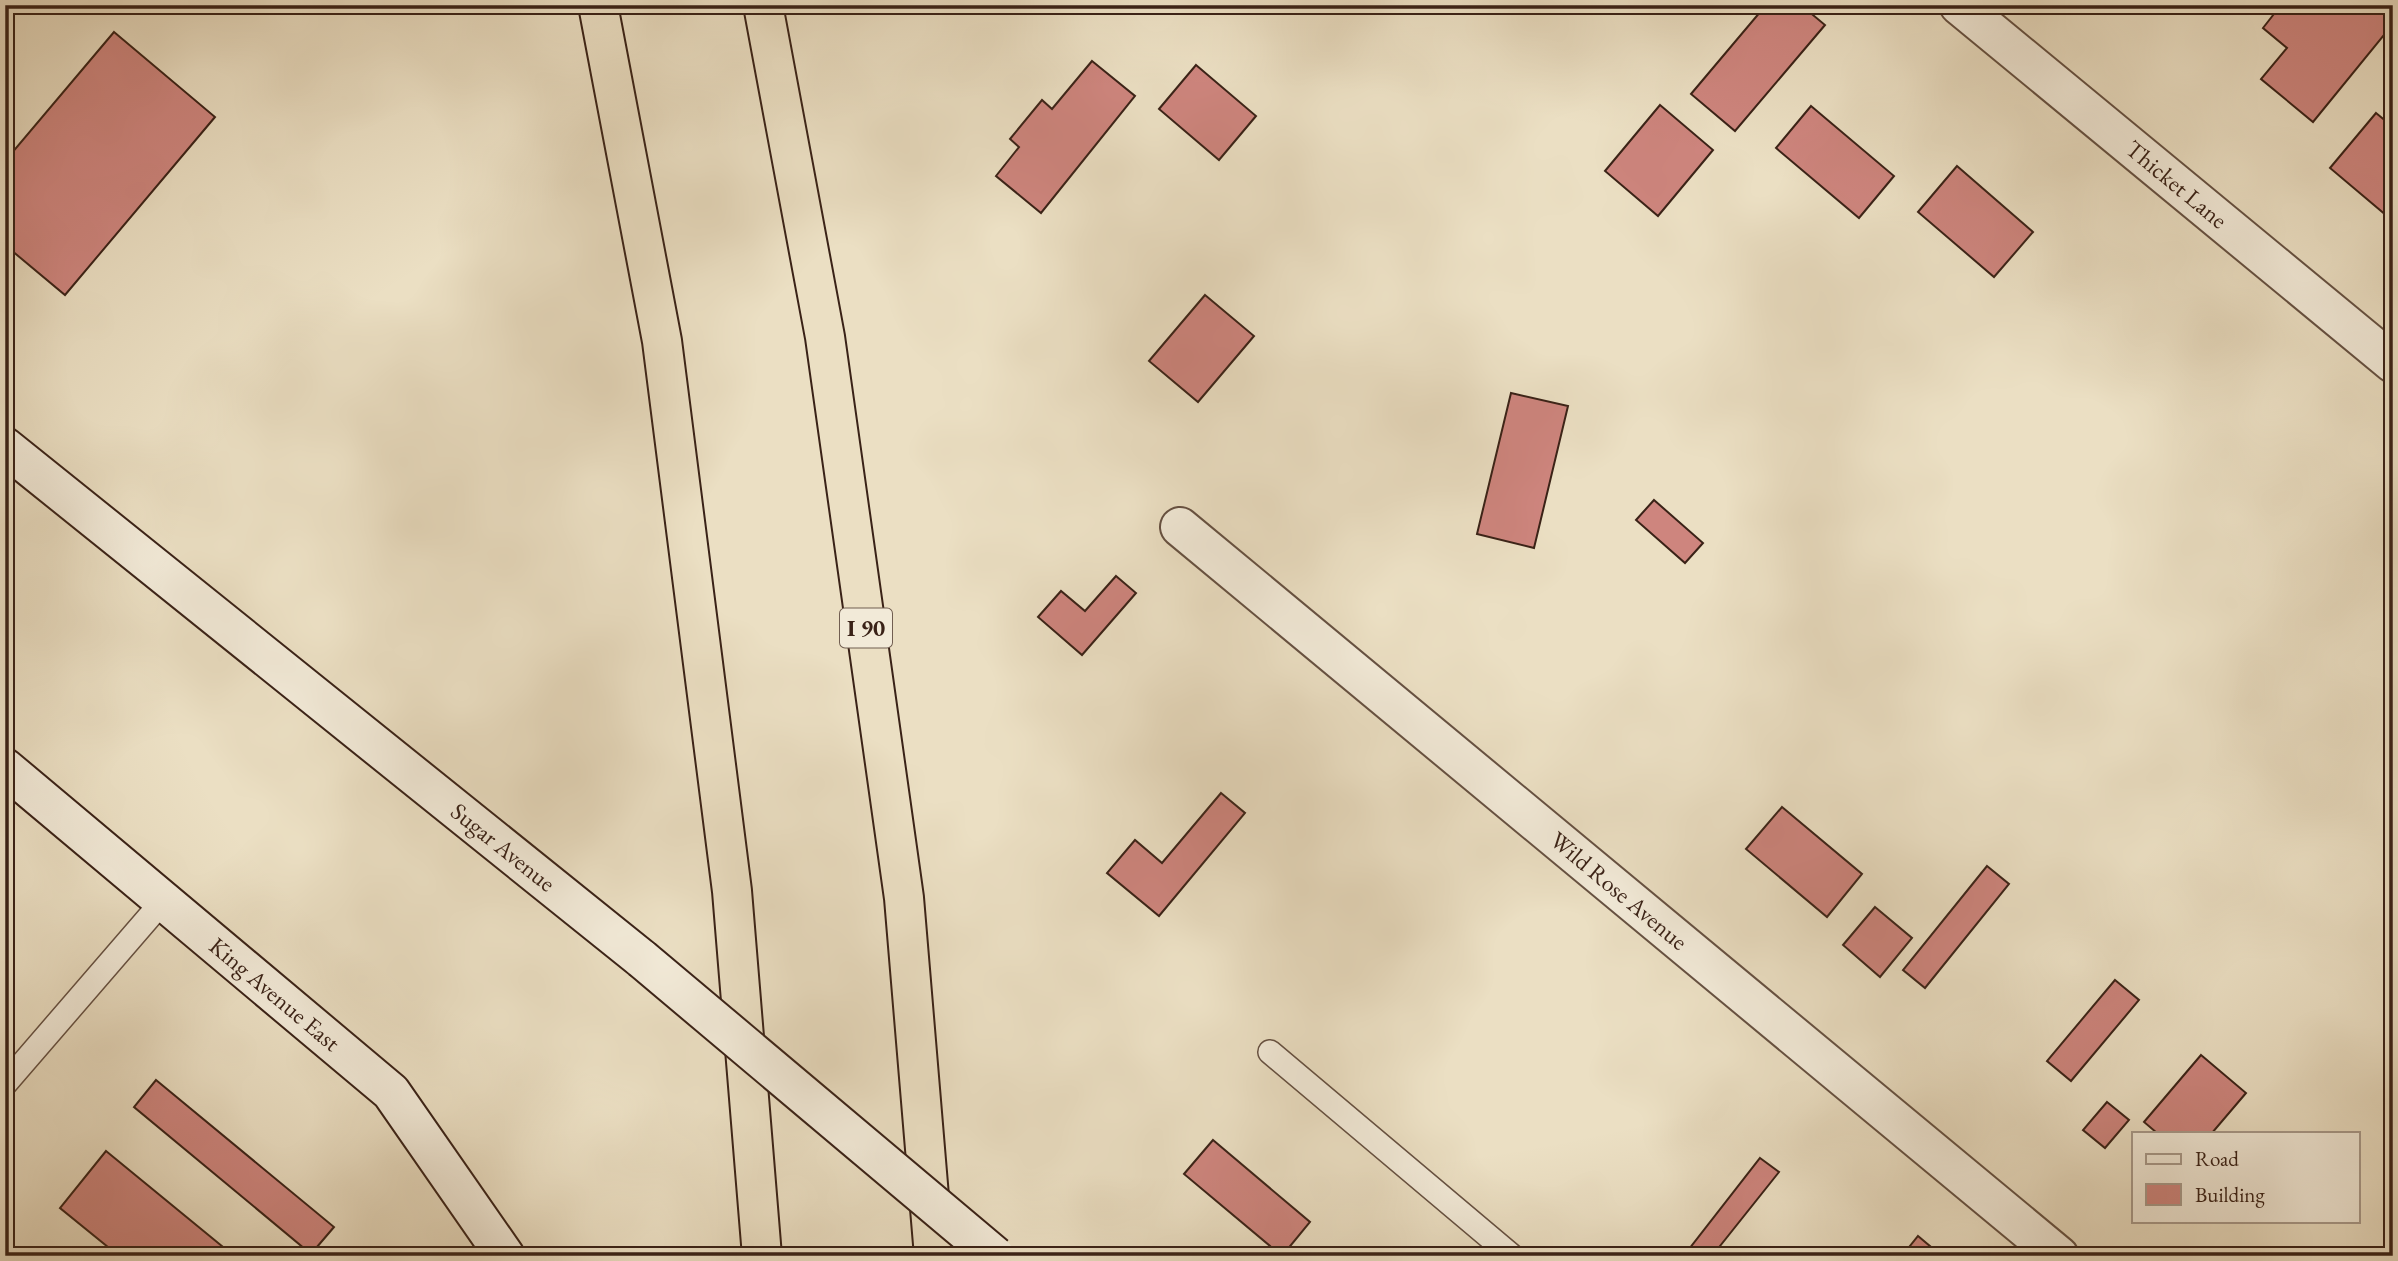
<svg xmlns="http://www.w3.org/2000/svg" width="2398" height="1261" font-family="'EB Garamond',serif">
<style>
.building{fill:#ce857e;stroke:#3a2217;stroke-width:2}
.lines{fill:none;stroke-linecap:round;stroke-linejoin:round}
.lane-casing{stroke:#665142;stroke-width:26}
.street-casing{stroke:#665142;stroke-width:42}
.secondary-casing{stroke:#3a2217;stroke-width:42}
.highway-casing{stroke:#3a2217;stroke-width:42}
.lane{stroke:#f2ead8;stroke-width:23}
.street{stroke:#f2ead8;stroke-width:38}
.secondary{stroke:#f2ead8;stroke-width:38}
.highway{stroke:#ebdfc3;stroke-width:38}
.secondary-bridge-casing{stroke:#3a2217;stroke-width:42;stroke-linecap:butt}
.secondary-bridge{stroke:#f2ead8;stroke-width:38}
.labels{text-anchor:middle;stroke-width:7;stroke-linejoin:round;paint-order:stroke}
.shield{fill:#f2ead8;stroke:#715e51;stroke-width:2}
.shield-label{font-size:23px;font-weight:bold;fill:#3a2217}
.street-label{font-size:24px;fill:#3a2217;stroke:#f2ead8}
</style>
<rect width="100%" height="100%" fill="#ebdfc3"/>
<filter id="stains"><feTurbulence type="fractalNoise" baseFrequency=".00286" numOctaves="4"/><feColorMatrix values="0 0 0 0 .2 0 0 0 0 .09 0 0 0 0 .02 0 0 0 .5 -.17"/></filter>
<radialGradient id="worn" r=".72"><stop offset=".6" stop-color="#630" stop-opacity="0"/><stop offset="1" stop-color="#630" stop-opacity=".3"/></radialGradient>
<g class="building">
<path d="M1766,5H1801L1825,25L1735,131L1691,94Z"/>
<path d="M2281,5H2378L2393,17V24L2313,122L2261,79L2287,48L2263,28Z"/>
<path d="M114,32L215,117L65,295L5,245V161Z"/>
<path d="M1092,61L1135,96L1041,213L996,176L1019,147L1010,139L1042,100L1052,109Z"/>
<path d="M1196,65L1256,116L1219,160L1159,109Z"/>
<path d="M1660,105L1713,150L1658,216L1605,171Z"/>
<path d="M1811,106L1894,176L1859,218L1776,148Z"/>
<path d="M2376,113L2393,127V221L2330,168Z"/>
<path d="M1957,166L2033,232L1994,277L1918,212Z"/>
<path d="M1205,295L1254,336L1198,402L1149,361Z"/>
<path d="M1511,393L1568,406L1534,548L1477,534Z"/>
<path d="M1654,500L1703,543L1685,563L1636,520Z"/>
<path d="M1116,576L1136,593L1082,655L1038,617L1061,591L1085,611Z"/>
<path d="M1221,793L1245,813L1159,916L1107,873L1135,840L1162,863Z"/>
<path d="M1782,807L1862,874L1827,917L1746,849Z"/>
<path d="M1987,866L2009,884L1925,988L1903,970Z"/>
<path d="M1875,907L1912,938L1880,977L1843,945Z"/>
<path d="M2115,980L2139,1000L2071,1081L2047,1061Z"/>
<path d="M2201,1055L2246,1093L2212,1133H2157L2144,1122Z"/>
<path d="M156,1080L334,1227L311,1254L134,1107Z"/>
<path d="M2107,1102L2129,1120L2105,1148L2083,1130Z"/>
<path d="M1213,1140L1310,1222L1282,1256L1184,1174Z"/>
<path d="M106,1151L234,1256H119L60,1208Z"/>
<path d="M1760,1158L1779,1172L1712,1256H1689L1686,1253Z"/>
<path d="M1918,1236L1937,1252L1934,1256H1902Z"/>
</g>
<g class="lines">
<g class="lane-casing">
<g id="lane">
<path d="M1270,1052L1512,1256"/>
<path d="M5,1084L163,901"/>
</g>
</g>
<g class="street-casing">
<g id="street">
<path id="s1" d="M1959,5L2393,363"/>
<path id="s2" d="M1180,527L2059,1256"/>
</g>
</g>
<g class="secondary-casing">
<g id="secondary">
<path id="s3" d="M5,447L642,959"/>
<path id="s4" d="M5,768L391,1092L505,1256"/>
</g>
</g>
<g class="highway-casing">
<g id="highway">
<path d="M598,5L662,341L732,891L762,1256"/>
<path d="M763,5L825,337L904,898L934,1256"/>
</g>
</g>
<use href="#lane" class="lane"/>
<use href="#street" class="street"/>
<use href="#secondary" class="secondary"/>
<use href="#highway" class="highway"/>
<g class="secondary-bridge-casing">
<path id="secondary-bridge" d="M642,959L995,1256"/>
</g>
<use href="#secondary-bridge" class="secondary-bridge"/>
</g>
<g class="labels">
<rect class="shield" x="840" y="608.5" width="52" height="39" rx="5"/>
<g class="shield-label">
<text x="866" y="636">I 90</text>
</g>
<g class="street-label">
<text dy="8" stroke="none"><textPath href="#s1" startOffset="282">Thicket Lane</textPath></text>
<text dy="8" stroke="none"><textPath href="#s3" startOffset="639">Sugar Avenue</textPath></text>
<text dy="8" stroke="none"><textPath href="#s2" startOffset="570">Wild Rose Avenue</textPath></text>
<text dy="8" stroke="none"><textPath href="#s4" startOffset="352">King Avenue East</textPath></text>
</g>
</g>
<rect width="2398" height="1261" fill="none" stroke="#ebdfc3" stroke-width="28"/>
<rect x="7" y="7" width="2384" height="1247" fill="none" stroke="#3a2217" stroke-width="3.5"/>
<rect x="14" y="14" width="2370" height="1233" fill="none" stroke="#3a2217" stroke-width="2"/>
<rect x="2132" y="1132" width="228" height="91" fill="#f2ead8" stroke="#a89a8b" stroke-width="2"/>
<rect x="2146" y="1154" width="35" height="10" fill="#f2ead8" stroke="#a89a8b" stroke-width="2"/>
<text x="2195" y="1166" font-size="21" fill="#3a2217">Road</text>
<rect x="2146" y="1184" width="35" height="21" fill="#ce857e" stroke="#a89a8b" stroke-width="2"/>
<text x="2195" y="1202" font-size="21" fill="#3a2217">Building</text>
<rect width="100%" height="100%" filter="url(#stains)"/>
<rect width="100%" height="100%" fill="url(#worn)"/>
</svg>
